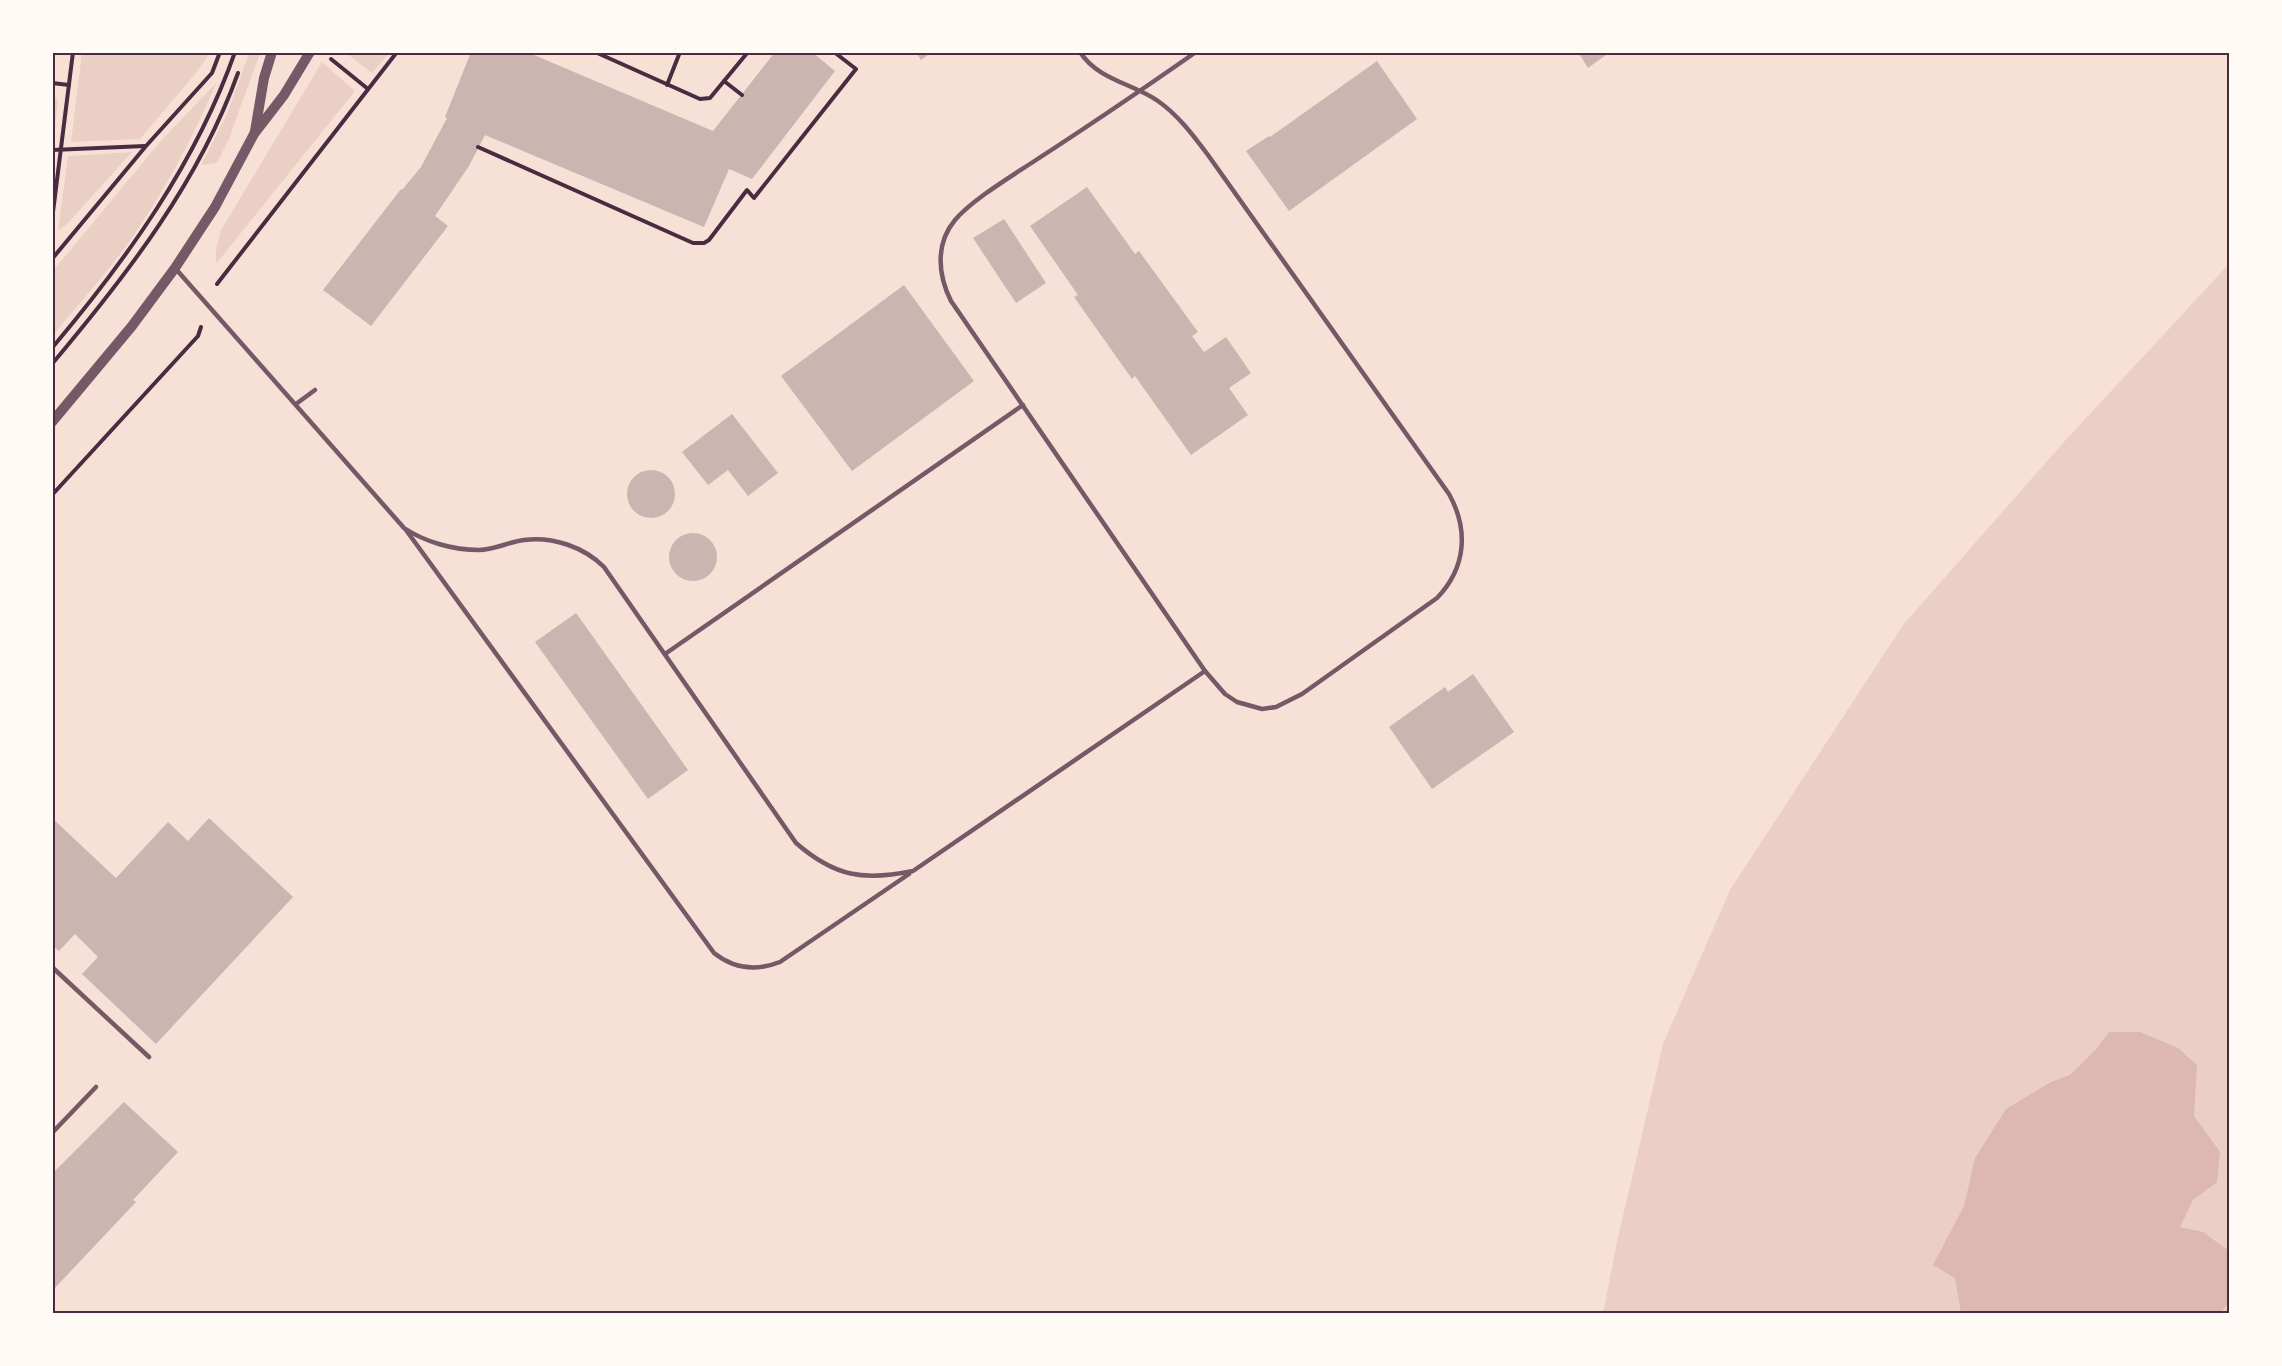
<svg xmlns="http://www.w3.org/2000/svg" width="2282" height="1366" font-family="Raleway,sans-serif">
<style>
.green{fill:#ebcfc5}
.water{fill:#dcb8b0}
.building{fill:#ccb4b1}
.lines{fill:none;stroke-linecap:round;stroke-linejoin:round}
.path{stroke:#4a2c40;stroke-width:4}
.service{stroke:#755966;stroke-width:4.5}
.tertiary{stroke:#755966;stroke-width:10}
.neatline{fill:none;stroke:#4a2c40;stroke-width:2}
</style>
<rect width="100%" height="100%" fill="#f7e1d7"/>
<g class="green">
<path d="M82,53V52L210,53L195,74L140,139L71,142Z"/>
<path d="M249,53H260L229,139L217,163L201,165L227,114Z"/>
<path d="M346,53H389L372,73Z"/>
<path d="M322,62L355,91L216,264V249L221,230Z"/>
<path d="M217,82C191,141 161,199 123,250C101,280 76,307 53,335V271L160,142Z"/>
<path d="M53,94L58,102L53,141H52Z"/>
<path d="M132,152L68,223L58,231L68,156Z"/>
<path d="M2229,264V1313L1603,1314L1616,1246L1663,1044L1730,890L1903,625L2062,444Z"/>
</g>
<path class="water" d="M2109,1032H2140L2178,1048L2197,1065L2194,1116L2220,1152L2217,1182L2193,1200L2180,1227L2203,1232L2229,1251V1302L2220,1314L1961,1313L1955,1278L1933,1265L1964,1206L1975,1158L2006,1109L2051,1082L2070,1075L2096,1049Z"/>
<g class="building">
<path d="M471,52H527L713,131L775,52H812L835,71L752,179L729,169L704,227L485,135L469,166L435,216L448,226L371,326L323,290L401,189L402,190L421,167L447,118L445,117Z"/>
<path d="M916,52H932L921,60Z"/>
<path d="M1578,52H1610L1588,68Z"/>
<path d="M1377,61L1417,119L1289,211L1246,151L1269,136L1270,137Z"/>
<path d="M1087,187L1135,254L1139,251L1198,332L1192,336L1204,352L1226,337L1251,373L1229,388L1248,415L1191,455L1135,376L1132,379L1074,297L1078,295L1030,226Z"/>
<path d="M1004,219L1046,283L1016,303L973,238Z"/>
<path d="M904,285L974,381L852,471L781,376Z"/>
<path d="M732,414L778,473L748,496L728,470L708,485L682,452Z"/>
<circle cx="651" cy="494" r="24"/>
<circle cx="693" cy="557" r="24"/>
<path d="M576,613L688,770L648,799L535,642Z"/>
<path d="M1473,674L1514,732L1432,789L1389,727L1445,687L1448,692Z"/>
<path d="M52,818L116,878L168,822L188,841L209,818L293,897L156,1044L82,974L98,957L75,934L59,951L52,945Z"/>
<path d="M124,1102L178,1152L133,1200L136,1202L52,1291V1174Z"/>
</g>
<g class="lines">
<g class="path">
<path d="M595,52L700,99L710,98L748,52"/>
<path d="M331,59L368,89"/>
<path d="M724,81L742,95"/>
<path d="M52,83L69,85"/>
<path d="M667,85L680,52"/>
<path d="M478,147L693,243H704L709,240L747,190L754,198L856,69L834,52"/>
<path d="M52,150L145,146"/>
<path d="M52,220L73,52"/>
<path d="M52,259L146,146L212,73L220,52"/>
<path d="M217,284L397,52"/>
<path d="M52,348C127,259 196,163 235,52"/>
<path d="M52,364C126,276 199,182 238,73"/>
<path d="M52,495L198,336L201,327"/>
</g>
<g class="service">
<path d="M1080,52C1098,80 1132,83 1158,101C1178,115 1193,135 1208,155L1449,494C1469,530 1466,568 1437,598L1302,694L1276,707L1262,709L1237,702L1225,694L1205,671L951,301C938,275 935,244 955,220C973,199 1012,176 1036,160C1090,125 1143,89 1196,52"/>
<path d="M175,268L404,528C425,542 453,550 479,550C494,550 508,542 524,540C552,536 584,547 604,567L796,843C835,877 864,881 913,871L1205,671"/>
<path d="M296,404L315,390"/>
<path d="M406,530L714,953C734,969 757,971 780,962L909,874"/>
<path d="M665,654L1023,405"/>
<path d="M52,967L149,1057"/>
<path d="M52,1133L96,1087"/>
</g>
<g class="tertiary">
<path d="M255,131L264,78L272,52"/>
<path d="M52,422L132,326L175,268L215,207L254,134L284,95L310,52"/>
</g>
</g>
<rect width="2282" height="1366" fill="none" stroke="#fffaf5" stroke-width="108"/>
<rect x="54" y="54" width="2174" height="1258" class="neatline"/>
</svg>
